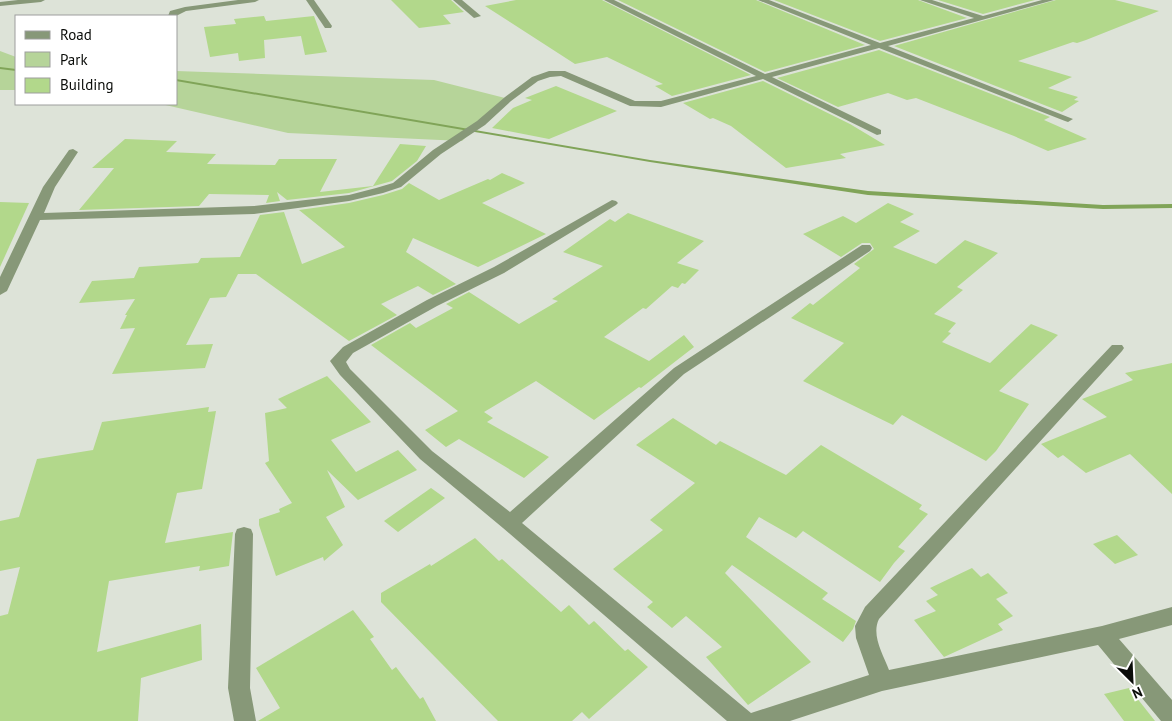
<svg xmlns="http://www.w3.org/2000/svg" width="1172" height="721" font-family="'PT Sans',sans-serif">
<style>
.green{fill:#b6d499}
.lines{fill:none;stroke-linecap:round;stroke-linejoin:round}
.stream{fill:#80a458;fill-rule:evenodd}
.building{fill:#b2d88b}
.minor{fill:#879878;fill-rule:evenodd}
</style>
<rect width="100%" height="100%" fill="#dde3d8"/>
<g class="green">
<path d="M0,51L16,57V90H0Z"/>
<path d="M176,71L434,80L505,98L462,141L288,133L161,104H176Z"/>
</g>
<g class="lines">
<g class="stream">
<path d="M0,67L16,69V71L0,69Z"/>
<path d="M176,79L650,160L868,191L1103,205L1172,204V208L1103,209L868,195L650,162L176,81Z"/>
</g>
</g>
<g class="building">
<path d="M391,0H451L464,12L443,15L451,24L419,28Z"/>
<path d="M516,0H602L751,75L672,96L655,86L663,84L607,57L575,64L485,6Z"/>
<path d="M618,0H756L865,45L765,72Z"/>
<path d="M774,0H918L967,18L880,41Z"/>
<path d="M938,0H1035L983,14Z"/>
<path d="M1056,0H1115L1159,11L1086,40L1077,43L1073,42L1018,61L1072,77L1048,88L1078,97L1074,100L1079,101L1062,112L894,46Z"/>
<path d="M264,16L266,21L314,16L327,52L305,55L301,36L264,40L265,58L239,61L238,53L210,57L204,27L236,24L234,19Z"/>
<path d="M879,50L1050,117L1044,120L1087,139L1048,151L1014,136L916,98L907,100L888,93L838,107L777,78Z"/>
<path d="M763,81L850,124L885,145L840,154L846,158L786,168L731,126L713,118L710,119L683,103Z"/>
<path d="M556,86L617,111L549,139L492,128L513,108L532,100L525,98Z"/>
<path d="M125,139L177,141L166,152L216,154L207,164L275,165L279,159H337L320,192L373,186L400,144L426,146L417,161L392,181L349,193L287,200L277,192L280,201L266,203L269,195L209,194L199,206L79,210L114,168H92Z"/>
<path d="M502,173L525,183L482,203L546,234L478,267L413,238L406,252L456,284L433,295L418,286L381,304L397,315L349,341L256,274H238L226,297L210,298L186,345L213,344L205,368L112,374L135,328L120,329L127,315H125L135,299L79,303L92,281L134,278L139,267L198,263L201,258L240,257L260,215L284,212L302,264L345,247L299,210L349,203L383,195L402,189L409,183L439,200L488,179L490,180Z"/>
<path d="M0,202L29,203L0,267Z"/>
<path d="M888,203L914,214L900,222L920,231L893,247L936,264L965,240L998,253L957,287L963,290L934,314L956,323L948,332L951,333L942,342L990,363L1031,324L1058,335L999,391L1029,404L996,451L986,461L902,415L893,425L803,381L844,343L791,318L810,303L813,305L860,268L854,264L874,249L870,243H862L841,257L803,234L843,216L856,223Z"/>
<path d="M628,213L704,241L677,263L699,270L685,284L682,283L678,288L672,286L646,309L643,308L604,337L649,361L684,335L694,347L641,388L639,387L594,420L536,381L484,412L493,418L487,422L549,457L524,478L459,439L446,447L425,430L458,411L371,345L410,323L416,328L453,308L446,304L469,292L519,324L558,301L552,299L603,266L563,252L610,219L615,222Z"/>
<path d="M1172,363V494L1130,454L1086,473L1063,455L1058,458L1041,444L1107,417L1082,399L1133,380L1125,373Z"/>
<path d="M327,376L371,422L331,440L356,472L398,450L417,470L358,500L327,470L345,507L326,517L343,545L324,561L323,557L276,576L259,525V519L280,512L279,509L292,503L265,463L269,461L265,413L287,408L278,399Z"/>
<path d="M209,407L208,412L216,411L202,489L177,493L165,543L233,532L229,566L199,571L200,566L109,581L97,652L201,624L202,660L141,678L138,721H0V616L8,614L20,567L0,571V521L19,517L37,459L93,450L102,422Z"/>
<path d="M673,418L716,445L720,441L786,475L821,445L922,505L919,509L928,514L898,547L905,551L894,563L880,582L803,531L796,538L759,517L746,537L828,593L822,599L856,621L853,629L843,642L732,565L725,573L811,662L748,705L706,657L722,647L686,616L672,628L647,607L653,602L613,569L663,530L650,520L695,483L636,445Z"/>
<path d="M431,488L445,498L398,532L384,521Z"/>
<path d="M1117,535L1138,555L1115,564L1093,544Z"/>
<path d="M475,538L499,561L502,559L561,612L569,605L589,625L594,621L625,651L628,649L648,667L589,719L582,712L572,721H498L381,602V593L430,564L431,566Z"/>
<path d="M972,568L981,577L988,573L1008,593L996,599L1013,616L998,624L1003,630L944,657L914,620L936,611L926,601L938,595L930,588Z"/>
<path d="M353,610L374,637L370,639L392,670L396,667L420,699L423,697L436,721H258L280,708L256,668Z"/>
<path d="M1129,688L1155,721H1124L1104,694Z"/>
</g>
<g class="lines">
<g class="minor">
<path d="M18,0H45L41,2L0,6V2Z"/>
<path d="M238,0H259L255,2L186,11L176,16H168L170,11L185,7Z"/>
<path d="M306,0H314L332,26L331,28H325Z"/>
<path d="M453,0H462L481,16L474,18Z"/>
<path d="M604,0H614L765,74L871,45L758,0H769L880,43L974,18L920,0H932L983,16L1042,0H1054L888,46L1073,119L1068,122L1065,121L879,48L772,77L881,130V134L877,135L763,79L661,107L630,106L561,76L550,77L538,81L511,101L485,125L441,154L401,187L383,193L349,201L254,214L40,220L7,291L0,295V277L43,187L69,150L73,149L78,152L55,187L44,213L254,206L349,195L376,188L393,183L433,150L477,121L505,97L532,77L549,71H565L635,101H661L756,76Z"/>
<path d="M612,200L616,201L618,203L616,205L504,273L437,306L353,353L346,362L350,369L432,451L510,512L674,368L862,245H870L872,248L870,251L684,374L522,523L751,713L869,675L856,638L855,626L865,607L1112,345H1122L1124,348L1122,351L879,619C871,635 883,654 889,670L1102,626L1172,607V625L1119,639L1172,700V721H1161L1098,645L882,691L790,721H727L503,528L420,459L340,375L330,361L343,347L427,300L494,267Z"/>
<path d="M244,527L251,529L253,534L250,688L256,721H234L228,688L235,534L237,529Z"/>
</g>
</g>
<rect x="15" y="15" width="162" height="90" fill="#ffffff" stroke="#9d9e9d"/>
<rect x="25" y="31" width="25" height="8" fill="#879878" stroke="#9d9e9d"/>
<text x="60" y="40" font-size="15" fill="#0a0c09">Road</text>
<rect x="25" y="52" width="25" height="15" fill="#b6d499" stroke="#9d9e9d"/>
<text x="60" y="65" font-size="15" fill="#0a0c09">Park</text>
<rect x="25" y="78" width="25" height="15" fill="#b2d88b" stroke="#9d9e9d"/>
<text x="60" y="90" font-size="15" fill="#0a0c09">Building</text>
<g transform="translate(1132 681) rotate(156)" stroke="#ffffff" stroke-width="4" paint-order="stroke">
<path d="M0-4L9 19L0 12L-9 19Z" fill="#0a0c09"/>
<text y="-8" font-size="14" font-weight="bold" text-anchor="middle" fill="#0a0c09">N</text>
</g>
</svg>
